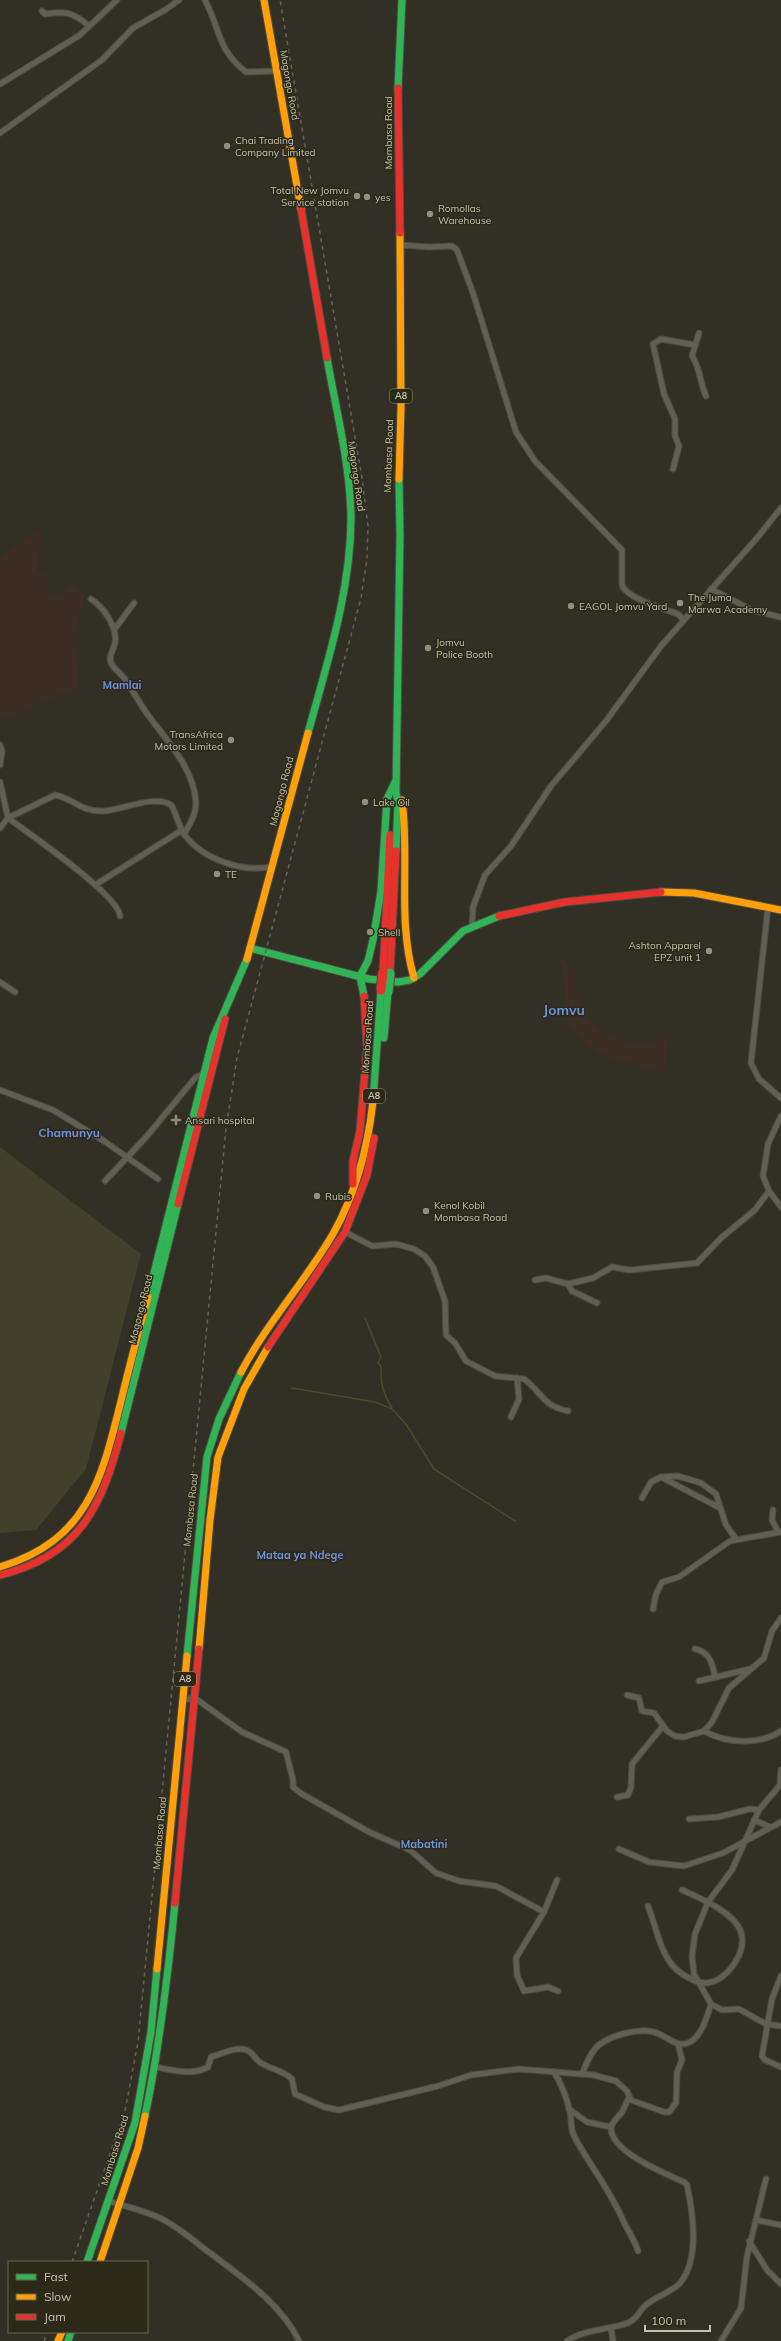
<svg xmlns="http://www.w3.org/2000/svg" width="781" height="2341" font-family="Mulish,sans-serif">
<style>
.airport{fill:#423f2b}
.green{fill:#3c2d25}
.lines{fill:none;stroke-linecap:round;stroke-linejoin:round}
.stream{stroke:#4f4927;stroke-width:1.5}
.street-casing{stroke:#4d4b42;stroke-width:7}
.fast-casing{stroke:#4d4b42;stroke-width:9}
.slow-casing{stroke:#4d4b42;stroke-width:9}
.jam-casing{stroke:#4d4b42;stroke-width:9}
.street{stroke:#605f54;stroke-width:5}
.fast{stroke:#30b455;stroke-width:7}
.slow{stroke:#ff9f0a;stroke-width:7}
.jam{stroke:#e5322d;stroke-width:7}
.rail{stroke:#646258;stroke-width:1.5;stroke-dasharray:4 4;stroke-linecap:butt}
.fast-bridge-casing{stroke:#4e4c41;stroke-width:11;stroke-linecap:butt}
.jam-bridge-casing{stroke:#4e4c41;stroke-width:11;stroke-linecap:butt}
.fast-bridge{stroke:#30b455;stroke-width:9}
.jam-bridge{stroke:#e5322d;stroke-width:9}
.poi-dot{fill:#928f7d;stroke:#2c2918;stroke-width:1.5}
.labels{text-anchor:middle;stroke-width:3;stroke-linejoin:round;paint-order:stroke}
.shield{fill:#2c2918;stroke:#979480;stroke-width:1}
.shield-label{font-size:9px;font-weight:bold;fill:#c5c2ac}
.street-label{font-size:10px;fill:#c5c2ac;stroke:#2c2918}
.poi-label{font-size:10px;fill:#c5c2ac;stroke:#2c2918;text-anchor:start}
.neighbourhood-label{font-size:11px;font-weight:bold;fill:#6e91de;stroke:#2c2918}
.quarter-label{font-size:12px;font-weight:bold;fill:#6e91de;stroke:#2c2918}
.district-label{font-size:14px;font-weight:bold;fill:#6e91de;stroke:#2c2918}
</style>
<rect width="100%" height="100%" fill="#323025"/>
<path class="airport" d="M0,1147L141,1254L86,1469L36,1530L0,1533Z"/>
<g class="green">
<path d="M42,531L37,570L49,577L48,594L63,597L70,585L85,596L71,642L77,650L78,687L3,719L0,714V558L26,540Z"/>
<path d="M561,955L567,965L577,968C571,1000 582,1021 611,1036C618,1039 624,1043 632,1044C643,1045 658,1040 668,1036L664,1073C632,1062 603,1063 579,1036C575,1031 568,1025 567,1018C565,1010 566,1000 565,991C564,978 558,967 561,955Z"/>
</g>
<g class="lines">
<g class="stream">
<path d="M365,1318L381,1357L378,1363L381,1366C381,1385 382,1391 392,1408"/>
<path d="M292,1388L375,1402L392,1409L406,1424L434,1469L515,1521"/>
</g>
<g class="street-casing">
<g id="street">
<path d="M205,0C221,31 217,49 246,72L276,71"/>
<path d="M42,11L45,14C66,11 73,12 89,26"/>
<path d="M0,84L80,35L117,0"/>
<path d="M0,133L102,60L133,28L165,10L179,0"/>
<path d="M400,245L429,247L452,246L457,250L473,293L516,432L535,461L622,550V585C626,598 664,609 678,614L683,619"/>
<path d="M699,333L692,356C700,367 700,383 706,396"/>
<path d="M673,469L679,446L675,436V419L664,394L653,344L661,339L695,345"/>
<path d="M711,589L754,611L781,617"/>
<path d="M91,599C103,607 118,627 115,643C114,650 108,655 111,663C114,669 121,674 125,679C133,691 140,704 148,715C167,741 194,768 196,803C196,814 190,824 184,834"/>
<path d="M114,630L134,603"/>
<path d="M0,745L2,751L0,765"/>
<path d="M0,782L8,818C28,833 119,895 120,916"/>
<path d="M0,828L8,818L55,795C73,798 80,812 104,811C121,810 159,793 172,806C176,814 179,826 184,834C202,859 244,874 273,866"/>
<path d="M95,885L182,830"/>
<path d="M768,907L751,1063L759,1079L781,1098"/>
<path d="M472,925L473,907L485,875L511,846L551,786L606,721L661,646L757,538L781,508"/>
<path d="M0,982L15,992"/>
<path d="M0,1090L53,1110L104,1141L158,1179"/>
<path d="M105,1181L147,1136L195,1078L205,1073"/>
<path d="M769,1191L781,1207"/>
<path d="M345,1232L372,1246L396,1244L414,1249L425,1256L433,1267L445,1301L446,1335L455,1343L466,1361L495,1376L524,1379C542,1392 542,1406 568,1411"/>
<path d="M535,1280L546,1278L568,1284L593,1278L612,1267L630,1270L697,1263L721,1238L755,1210L769,1191L763,1176L768,1144L781,1116"/>
<path d="M568,1284L572,1291L597,1303"/>
<path d="M511,1417L519,1399L517,1378"/>
<path d="M661,1477L720,1508"/>
<path d="M642,1498L651,1482L661,1477L678,1476L701,1483L716,1494L726,1525L736,1539"/>
<path d="M773,1510L772,1520L778,1532"/>
<path d="M653,1609L656,1594L662,1582L679,1577L730,1541L781,1532"/>
<path d="M695,1649C710,1652 712,1663 715,1676"/>
<path d="M699,1681L750,1669"/>
<path d="M627,1695L639,1698L642,1711L654,1713L667,1731L675,1736L684,1737L704,1731L712,1722L729,1688L764,1658L772,1631L781,1618"/>
<path d="M183,1700L195,1698L242,1732L286,1752L293,1780V1787L302,1794L369,1832L410,1850L436,1873L459,1881L496,1886L544,1912"/>
<path d="M704,1731C725,1743 759,1746 781,1731"/>
<path d="M781,1770L780,1785L759,1810L732,1870L708,1902L695,1934L692,1956L694,1974L711,2004L722,2010L739,2009L766,2024L781,2026"/>
<path d="M617,1797L628,1795L631,1787L632,1764L663,1726"/>
<path d="M689,1819L718,1817L750,1809L759,1810"/>
<path d="M754,1820L770,1827"/>
<path d="M619,1849L649,1862L684,1866L723,1853L781,1822"/>
<path d="M557,1880L544,1912L516,1958L517,1975L524,1991L548,1987L558,1991"/>
<path d="M648,1906C657,1928 659,1953 677,1970C684,1976 698,1984 707,1983C728,1980 747,1952 741,1932C734,1912 700,1898 682,1890"/>
<path d="M781,1976L772,1999L762,2056L765,2060L781,2067"/>
<path d="M155,2067C172,2070 193,2076 208,2067L211,2057C222,2054 240,2044 250,2052C254,2055 257,2061 261,2063C272,2070 281,2069 292,2079L295,2094L324,2107L339,2110L438,2086L471,2075L518,2069L593,2075L616,2081L627,2091L630,2098"/>
<path d="M554,2072C561,2083 567,2099 570,2112C572,2120 570,2127 574,2136C589,2164 609,2189 622,2218C627,2230 634,2238 638,2251"/>
<path d="M582,2074C586,2065 590,2052 599,2045C611,2035 639,2028 654,2032C666,2035 676,2048 688,2043C702,2037 707,2016 711,2004"/>
<path d="M569,2109L587,2122L611,2127"/>
<path d="M109,2201C127,2207 147,2211 164,2220C179,2228 193,2240 206,2250C239,2275 281,2303 299,2341"/>
<path d="M756,2220L781,2225"/>
<path d="M749,2241L767,2270L781,2284"/>
<path d="M611,2328L613,2341"/>
<path d="M567,2341C585,2329 608,2330 628,2323C638,2319 639,2310 647,2304C657,2296 672,2292 680,2283C700,2260 693,2212 687,2185L684,2182C666,2174 611,2152 611,2128C612,2120 620,2117 623,2110C625,2107 626,2103 628,2099L664,2112H669L676,2103L677,2072L682,2060L678,2044"/>
<path d="M721,2341L741,2308L747,2256L766,2179"/>
</g>
</g>
<g class="fast-casing">
<g id="fast">
<path d="M398,88L402,0"/>
<path d="M308,733C327,663 351,591 351,517C350,463 336,410 327,358"/>
<path d="M396,851L398,802L396,793L400,535L399,479"/>
<path d="M250,948L369,979L398,982L410,980L420,974L463,931L499,916"/>
<path d="M364,996L360,976L368,961L373,940L381,891L387,799L395,782"/>
<path d="M384,1038L388,992"/>
<path d="M373,1101L381,990"/>
<path d="M148,1297L213,1038L247,959"/>
<path d="M121,1433L178,1204"/>
<path d="M187,1656L207,1457L219,1419L241,1372"/>
<path d="M145,2116C160,2045 168,1975 175,1903"/>
<path d="M87,2262L135,2123L151,2032L157,1969"/>
<path d="M68,2341L71,2332"/>
</g>
</g>
<g class="slow-casing">
<g id="slow">
<path d="M264,0L301,209"/>
<path d="M399,479L401,408L400,233"/>
<path d="M402,800C410,860 397,919 414,978"/>
<path d="M661,892L694,893L781,910"/>
<path d="M247,959L308,733"/>
<path d="M241,1372C267,1323 305,1282 333,1234C356,1193 368,1147 373,1101"/>
<path d="M0,1567C89,1540 102,1478 122,1397C130,1364 139,1330 148,1297"/>
<path d="M199,1649L210,1520L218,1457L244,1389L268,1347"/>
<path d="M157,1969L187,1656"/>
<path d="M100,2262L138,2148L145,2116"/>
<path d="M58,2341L62,2332"/>
</g>
</g>
<g class="jam-casing">
<g id="jam">
<path d="M398,88L400,233"/>
<path d="M301,209L327,358"/>
<path d="M499,916L565,902L661,892"/>
<path d="M383,972L390,835"/>
<path d="M390,973L396,851"/>
<path d="M353,1184V1161L360,1131L367,1047L364,996"/>
<path d="M178,1204L225,1019"/>
<path d="M268,1347L345,1232L367,1175L374,1138"/>
<path d="M0,1575C79,1556 102,1507 121,1433"/>
<path d="M175,1903L199,1649"/>
</g>
</g>
<use href="#street" class="street"/>
<use href="#fast" class="fast"/>
<use href="#slow" class="slow"/>
<use href="#jam" class="jam"/>
<g class="rail">
<path d="M72,2262L125,2111L138,2042L226,1128L237,1058L361,598L367,559L368,526L362,478L280,0"/>
<path d="M44,2341L47,2332"/>
</g>
<g class="fast-bridge-casing">
<path id="fast-bridge" d="M388,992L390,973"/>
</g>
<g class="jam-bridge-casing">
<path id="jam-bridge" d="M381,990L383,972"/>
</g>
<use href="#fast-bridge" class="fast-bridge"/>
<use href="#jam-bridge" class="jam-bridge"/>
</g>
<g class="poi-dot">
<circle cx="227" cy="146" r="4"/>
<circle cx="357" cy="196" r="4"/>
<circle cx="367" cy="197" r="4"/>
<circle cx="430" cy="214" r="4"/>
<circle cx="680" cy="603" r="4"/>
<circle cx="571" cy="606" r="4"/>
<circle cx="428" cy="648" r="4"/>
<circle cx="231" cy="740" r="4"/>
<circle cx="365" cy="802" r="4"/>
<circle cx="217" cy="874" r="4"/>
<circle cx="370" cy="932" r="4"/>
<circle cx="709" cy="951" r="4"/>
<path d="M174 1114h4v4h4v4h-4v4h-4v-4h-4v-4h4z"/>
<circle cx="317" cy="1196" r="4"/>
<circle cx="426" cy="1211" r="4"/>
</g>
<g class="labels">
<g class="shield">
<rect x="390" y="389" width="22" height="14" rx="3"/>
<rect x="363" y="1089" width="22" height="14" rx="3"/>
<rect x="174" y="1672" width="22" height="14" rx="3"/>
</g>
<g class="shield-label">
<text x="401" y="399">A8</text>
<text x="374" y="1099">A8</text>
<text x="185" y="1682">A8</text>
</g>
<g class="street-label">
<text transform="translate(290 85) rotate(80)" y="4">Magongo Road</text>
<text transform="translate(388 133) rotate(-90)" y="4">Mombasa Road</text>
<text transform="translate(388 456) rotate(-88)" y="4">Mombasa Road</text>
<text transform="translate(357 476) rotate(82)" y="4">Magongo Road</text>
<text transform="translate(281 791) rotate(-76)" y="4">Magongo Road</text>
<text transform="translate(367 1037) rotate(-86)" y="4">Mombasa Road</text>
<text transform="translate(140 1309) rotate(-76)" y="4">Magongo Road</text>
<text transform="translate(190 1510) rotate(-84)" y="4">Mombasa Road</text>
<text transform="translate(159 1833) rotate(-85)" y="4">Mombasa Road</text>
<text transform="translate(114 2150) rotate(-73)" y="4">Mombasa Road</text>
</g>
<g class="poi-label">
<text x="235" y="144">Chai Trading<tspan x="235" dy="12">Company Limited</tspan></text>
<text x="349" y="194" text-anchor="end">Total New Jomvu<tspan x="349" dy="12">Service station</tspan></text>
<text x="375" y="201">yes</text>
<text x="438" y="212">Romollas<tspan x="438" dy="12">Warehouse</tspan></text>
<text x="688" y="601">The Juma<tspan x="688" dy="12">Marwa Academy</tspan></text>
<text x="579" y="610">EAGOL Jomvu Yard</text>
<text x="436" y="646">Jomvu<tspan x="436" dy="12">Police Booth</tspan></text>
<text x="223" y="738" text-anchor="end">TransAfrica<tspan x="223" dy="12">Motors Limited</tspan></text>
<text x="373" y="806">Lake Oil</text>
<text x="225" y="878">TE</text>
<text x="378" y="936">Shell</text>
<text x="701" y="949" text-anchor="end">Ashton Apparel<tspan x="701" dy="12">EPZ unit 1</tspan></text>
<text x="185" y="1124">Ansari hospital</text>
<text x="325" y="1200">Rubis</text>
<text x="434" y="1209">Kenol Kobil<tspan x="434" dy="12">Mombasa Road</tspan></text>
</g>
<g class="neighbourhood-label">
<text x="122" y="689">Mamlai</text>
<text x="300" y="1559">Mataa ya Ndege</text>
<text x="424" y="1848">Mabatini</text>
</g>
<g class="quarter-label">
<text x="69" y="1137">Chamunyu</text>
</g>
<g class="district-label">
<text x="564" y="1015">Jomvu</text>
</g>
</g>
<rect x="8" y="2261" width="140" height="72" fill="#2c2918" stroke="#696653"/>
<rect x="16" y="2274" width="20" height="6" fill="#30b455" stroke="#696653"/>
<text x="44" y="2281" font-size="12" fill="#c5c2ac">Fast</text>
<rect x="16" y="2294" width="20" height="6" fill="#ff9f0a" stroke="#696653"/>
<text x="44" y="2301" font-size="12" fill="#c5c2ac">Slow</text>
<rect x="16" y="2314" width="20" height="6" fill="#e5322d" stroke="#696653"/>
<text x="44" y="2321" font-size="12" fill="#c5c2ac">Jam</text>
<path d="M645 2325v6h65v-6" fill="none" stroke="#c5c2ac" stroke-width="2"/>
<text x="651" y="2325" font-size="12" fill="#c5c2ac" stroke="#2c2918" stroke-width="3" paint-order="stroke">100 m</text>
</svg>
